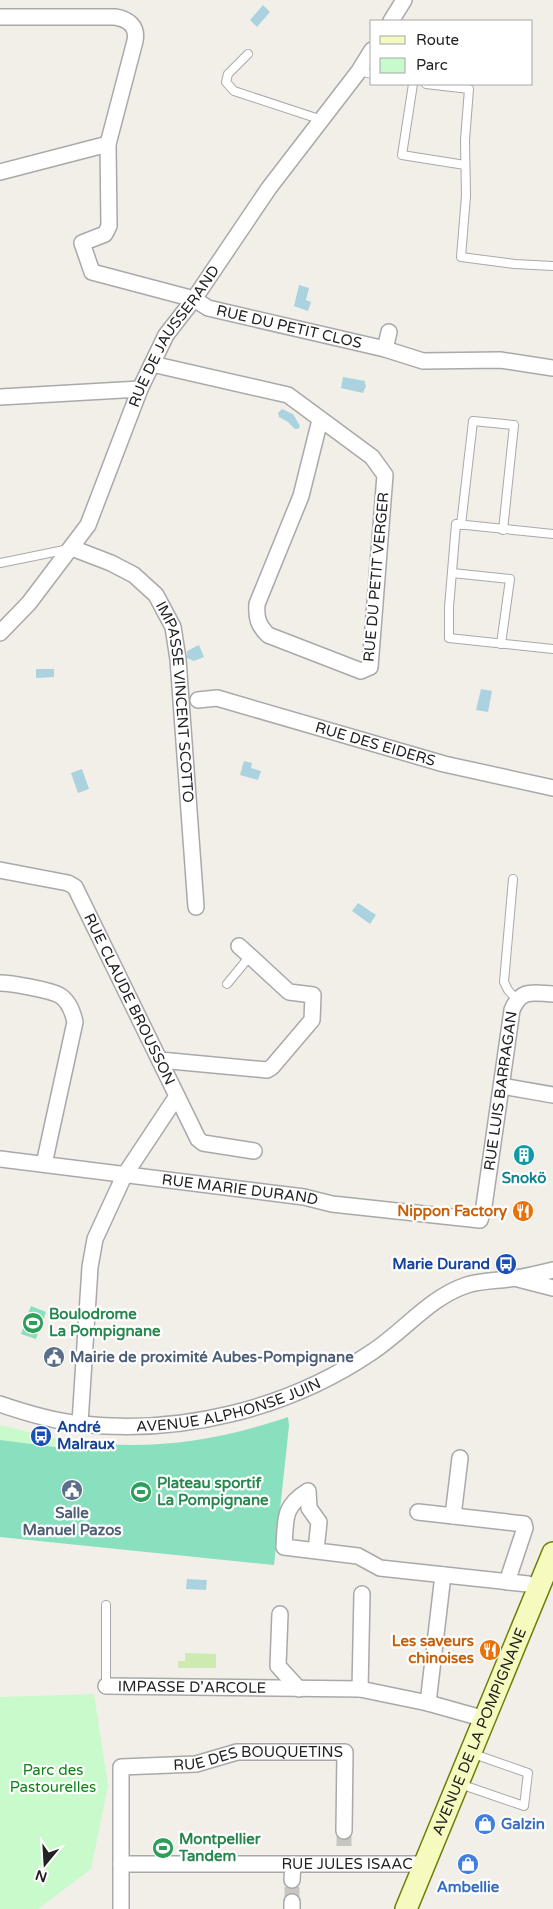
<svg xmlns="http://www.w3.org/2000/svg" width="553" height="1909" font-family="'Varela Round',sans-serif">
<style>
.grass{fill:#cdebb0}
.park{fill:#c8facc}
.pitch{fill:#88e0be}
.water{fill:#aad3df}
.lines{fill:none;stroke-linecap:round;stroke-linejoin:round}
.minor-tunnel{stroke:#c8c6c1;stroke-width:15;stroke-dasharray:15 8;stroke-linecap:butt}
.service-casing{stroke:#a9a9a9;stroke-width:10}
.minor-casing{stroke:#a9a9a9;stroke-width:18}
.secondary-casing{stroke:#707d05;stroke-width:24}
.service{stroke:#fff;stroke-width:8}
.minor{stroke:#fff;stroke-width:15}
.secondary{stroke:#f7fabf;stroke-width:21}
.labels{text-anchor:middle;stroke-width:4.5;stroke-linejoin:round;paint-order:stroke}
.street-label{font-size:15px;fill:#222;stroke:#fff}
.culture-label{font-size:15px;font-weight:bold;fill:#0d838f;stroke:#fff}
.food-label{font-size:15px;font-weight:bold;fill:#c56008;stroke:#fff;text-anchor:end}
.transit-label{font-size:15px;font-weight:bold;fill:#164399;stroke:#fff;text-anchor:end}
.leisure-label{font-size:15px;font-weight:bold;fill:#27864d;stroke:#fff;text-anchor:start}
.service-label{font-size:15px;font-weight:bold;fill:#4e5e75;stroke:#fff;text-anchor:start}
.park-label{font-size:15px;fill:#0c8416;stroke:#fff}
.shop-label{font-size:15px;font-weight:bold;fill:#366cbe;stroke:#fff;text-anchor:start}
</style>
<rect width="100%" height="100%" fill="#f2efe9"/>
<path class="grass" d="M185,1653L216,1654V1668H178V1661H185Z"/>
<g class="park">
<path d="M0,1425L65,1441L64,1448L0,1440Z"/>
<path d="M94,1694L108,1786L91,1869L38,1909H0V1697Z"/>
</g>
<g class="pitch">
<path d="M31,1306L46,1312L36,1339L21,1334Z"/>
<path d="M288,1417L289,1426L274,1565L0,1537V1440L63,1448L65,1441C149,1450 208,1444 288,1417Z"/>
</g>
<g class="water">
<path d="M263,5L270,12L257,27L250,20Z"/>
<path d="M299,285L309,288L306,300L311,302L308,311L294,306Z"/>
<path d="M343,377L365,381C364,388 369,381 363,393L341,388Z"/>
<path d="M282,409L293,414L300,426L298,429H295L288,422L279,417L278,413Z"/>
<path d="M199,645L204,657L194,661L187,658V651Z"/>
<path d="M36,669H54V677L36,678Z"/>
<path d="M481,689L492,691L488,712L476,710Z"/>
<path d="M244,761L252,763L251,768L261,771L258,780L240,775Z"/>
<path d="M82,769L89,789L78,793L71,773Z"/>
<path d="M358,903L376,915L370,924L352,911Z"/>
<path d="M187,1579L207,1580L206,1590L186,1589Z"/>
</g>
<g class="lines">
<g class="minor-tunnel">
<path d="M344,1831V1849"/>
<path d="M292,1902V1880"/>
</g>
<g class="service-casing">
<g id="service">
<path d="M248,54L228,74L226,82L234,91L322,120"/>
<path d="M359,71L372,74"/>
<path d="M413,84L402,155L465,165"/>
<path d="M426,84L469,89L465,140L466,196L461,257L515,264L553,266"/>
<path d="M461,525L473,421L514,425L503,530"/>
<path d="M553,534L456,524L449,607V638L553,649"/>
<path d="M0,563L69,549"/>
<path d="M452,573L510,579L501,644"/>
<path d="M513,879L504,982L508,990L517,1000"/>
<path d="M227,984L250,956"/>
<path d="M106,1605V1686"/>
<path d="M460,1784L524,1806L528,1773L471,1753"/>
</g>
</g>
<g class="minor-casing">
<g id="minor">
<path id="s1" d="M0,17H115C128,19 138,26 135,41L108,144L109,226L105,234L82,243L92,272L194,299L208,308L385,349L423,361L500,360L553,368"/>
<path d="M391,21L404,0"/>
<path d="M0,172L108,144"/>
<path d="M385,349L389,332"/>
<path d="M152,364L288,395L372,457L385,475L370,667L361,671L268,635C258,625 256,618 257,604L301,496L320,420"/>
<path d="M0,397L140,389"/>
<path id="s2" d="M72,548L111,563L134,575L156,595L173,627L178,659L196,907"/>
<path id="s3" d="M0,633L29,603L88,525L140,389L166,335L194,299L269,188L359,71L372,50"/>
<path id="s4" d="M198,700L217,698L444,764L553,788"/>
<path id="s5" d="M0,870L68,883L75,887L177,1096L124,1176L95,1239L90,1267L80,1423"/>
<path d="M0,983C12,983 49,990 59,995C68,1000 73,1013 75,1022L44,1164"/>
<path d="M160,1060L267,1070L272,1067L312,1020L313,995L289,992L239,946"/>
<path d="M502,1086L553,1095"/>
<path d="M177,1096L198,1139L203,1143L254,1151"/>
<path id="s6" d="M0,1159L304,1197L332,1204L480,1220L484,1206L512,1010C521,988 533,993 553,994"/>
<path d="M518,1279L553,1288"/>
<path id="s7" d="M0,1404C26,1413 53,1421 81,1424C181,1435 288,1409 372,1352C404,1331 430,1297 467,1285C483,1280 500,1281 516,1278C529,1276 541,1273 553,1270"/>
<path d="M418,1512L524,1524L525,1528L507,1582"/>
<path d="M453,1516L460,1458"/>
<path d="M316,1550L319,1522L309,1508L308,1491C282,1507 286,1520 284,1547L358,1556L380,1568L528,1584L539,1589"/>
<path d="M280,1614L278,1666L299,1689"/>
<path id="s8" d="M106,1686L360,1689L428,1703L485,1719"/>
<path d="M360,1689L362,1594"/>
<path d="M428,1703L443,1575"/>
<path id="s9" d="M121,1864H425"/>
<path d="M292,1880L293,1864"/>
<path id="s10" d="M121,1909V1767L196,1764L237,1752H345L344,1831"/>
<path d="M292,1909V1902"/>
</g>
</g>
<g class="secondary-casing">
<g id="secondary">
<path id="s11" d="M406,1909L553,1553"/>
</g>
</g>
<use href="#service" class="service"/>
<use href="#minor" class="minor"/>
<use href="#secondary" class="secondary"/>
</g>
<defs>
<g id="building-disc" transform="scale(1.125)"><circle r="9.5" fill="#0f9aa8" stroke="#fff"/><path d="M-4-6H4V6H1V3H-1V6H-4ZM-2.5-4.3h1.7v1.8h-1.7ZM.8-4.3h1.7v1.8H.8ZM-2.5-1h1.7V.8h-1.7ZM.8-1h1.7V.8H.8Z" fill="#fff"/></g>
<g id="restaurant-disc" transform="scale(1.125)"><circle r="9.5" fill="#e8710a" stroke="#fff"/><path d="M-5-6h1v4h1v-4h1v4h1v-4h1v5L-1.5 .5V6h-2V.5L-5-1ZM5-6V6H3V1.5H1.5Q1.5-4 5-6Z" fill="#fff"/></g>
<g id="bus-disc" transform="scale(1.125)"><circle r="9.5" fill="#1a4fb4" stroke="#fff"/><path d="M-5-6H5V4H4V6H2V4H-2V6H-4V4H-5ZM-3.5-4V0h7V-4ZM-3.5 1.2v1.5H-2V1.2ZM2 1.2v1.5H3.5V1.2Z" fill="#fff"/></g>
<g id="stadium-disc" transform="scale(1.125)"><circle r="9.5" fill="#2e9e5b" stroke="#fff"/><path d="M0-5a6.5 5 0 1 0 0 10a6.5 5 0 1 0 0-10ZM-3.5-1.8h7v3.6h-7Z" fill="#fff"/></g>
<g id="civic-disc" transform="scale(1.125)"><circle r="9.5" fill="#5c6f8a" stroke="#fff"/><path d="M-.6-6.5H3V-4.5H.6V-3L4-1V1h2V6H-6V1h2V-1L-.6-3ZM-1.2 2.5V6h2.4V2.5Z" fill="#fff"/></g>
<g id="shop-disc" transform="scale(1.125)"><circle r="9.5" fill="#3f7fe0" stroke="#fff"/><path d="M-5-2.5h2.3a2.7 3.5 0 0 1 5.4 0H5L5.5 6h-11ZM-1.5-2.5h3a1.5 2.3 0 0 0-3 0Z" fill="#fff"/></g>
</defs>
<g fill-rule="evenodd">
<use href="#building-disc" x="524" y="1155"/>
<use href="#restaurant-disc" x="523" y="1211"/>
<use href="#bus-disc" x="506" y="1264"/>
<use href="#stadium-disc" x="33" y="1323"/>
<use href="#civic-disc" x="54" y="1357"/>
<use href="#bus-disc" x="41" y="1436"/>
<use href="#civic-disc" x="72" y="1490"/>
<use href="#stadium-disc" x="141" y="1492"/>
<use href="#restaurant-disc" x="490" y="1650"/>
<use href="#shop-disc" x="485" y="1824"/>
<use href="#stadium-disc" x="163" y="1848"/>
<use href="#shop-disc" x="468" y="1864"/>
</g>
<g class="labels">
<g class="street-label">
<text dy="5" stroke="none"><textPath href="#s1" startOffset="609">RUE DU PETIT CLOS</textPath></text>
<text dy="5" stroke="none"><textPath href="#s3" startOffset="348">RUE DE JAUSSERAND</textPath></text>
<text transform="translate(376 577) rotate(-85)" y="5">RUE DU PETIT VERGER</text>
<text dy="5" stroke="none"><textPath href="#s2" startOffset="208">IMPASSE VINCENT SCOTTO</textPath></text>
<text dy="5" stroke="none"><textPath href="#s4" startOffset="184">RUE DES EIDERS</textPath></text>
<text dy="5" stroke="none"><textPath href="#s5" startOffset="202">RUE CLAUDE BROUSSON</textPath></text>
<text dy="5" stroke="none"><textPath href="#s6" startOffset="615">RUE LUIS BARRAGAN</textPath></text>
<text dy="5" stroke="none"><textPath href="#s6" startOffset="242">RUE MARIE DURAND</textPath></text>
<text dy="5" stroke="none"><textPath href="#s7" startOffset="234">AVENUE ALPHONSE JUIN</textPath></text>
<text dy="5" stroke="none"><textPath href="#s8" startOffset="86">IMPASSE D'ARCOLE</textPath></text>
<text dy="5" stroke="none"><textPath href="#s11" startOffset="192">AVENUE DE LA POMPIGNANE</textPath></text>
<text dy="5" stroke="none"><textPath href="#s10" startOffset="280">RUE DES BOUQUETINS</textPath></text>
<text dy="5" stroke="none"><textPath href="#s9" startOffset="226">RUE JULES ISAAC</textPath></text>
</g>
<g class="culture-label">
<text x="524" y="1183">Snokö</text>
</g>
<g class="food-label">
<text x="507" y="1216">Nippon Factory</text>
<text x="474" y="1646">Les saveurs<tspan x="474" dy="17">chinoises</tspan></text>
</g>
<g class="transit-label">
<text x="490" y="1269">Marie Durand</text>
<text x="57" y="1432" text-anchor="start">André<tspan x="57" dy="17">Malraux</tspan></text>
</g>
<g class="leisure-label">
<text x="49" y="1319">Boulodrome<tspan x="49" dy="17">La Pompignane</tspan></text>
<text x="157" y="1488">Plateau sportif<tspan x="157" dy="17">La Pompignane</tspan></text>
<text x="179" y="1844">Montpellier<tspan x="179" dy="17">Tandem</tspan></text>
</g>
<g class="service-label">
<text x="70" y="1362">Mairie de proximité Aubes-Pompignane</text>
<text x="72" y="1518" text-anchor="middle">Salle<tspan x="72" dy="17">Manuel Pazos</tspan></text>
</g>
<g class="park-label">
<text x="53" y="1775">Parc des<tspan x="53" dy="17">Pastourelles</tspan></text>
</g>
<g class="shop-label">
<text x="501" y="1829">Galzin</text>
<text x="468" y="1892" text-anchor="middle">Ambellie</text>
</g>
</g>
<rect x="370" y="20" width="162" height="65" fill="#ffffff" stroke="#a7a7a7"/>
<rect x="380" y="36" width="25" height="8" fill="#f7fabf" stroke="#a7a7a7"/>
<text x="416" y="45" font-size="15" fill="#222222">Route</text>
<rect x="380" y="58" width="25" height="15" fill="#c8facc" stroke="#a7a7a7"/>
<text x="416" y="70" font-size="15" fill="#222222">Parc</text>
<g transform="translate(45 1864) rotate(198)" stroke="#ffffff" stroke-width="4" paint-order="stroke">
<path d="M0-4L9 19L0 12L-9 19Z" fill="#222222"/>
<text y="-8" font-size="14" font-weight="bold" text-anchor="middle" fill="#222222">N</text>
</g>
</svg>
